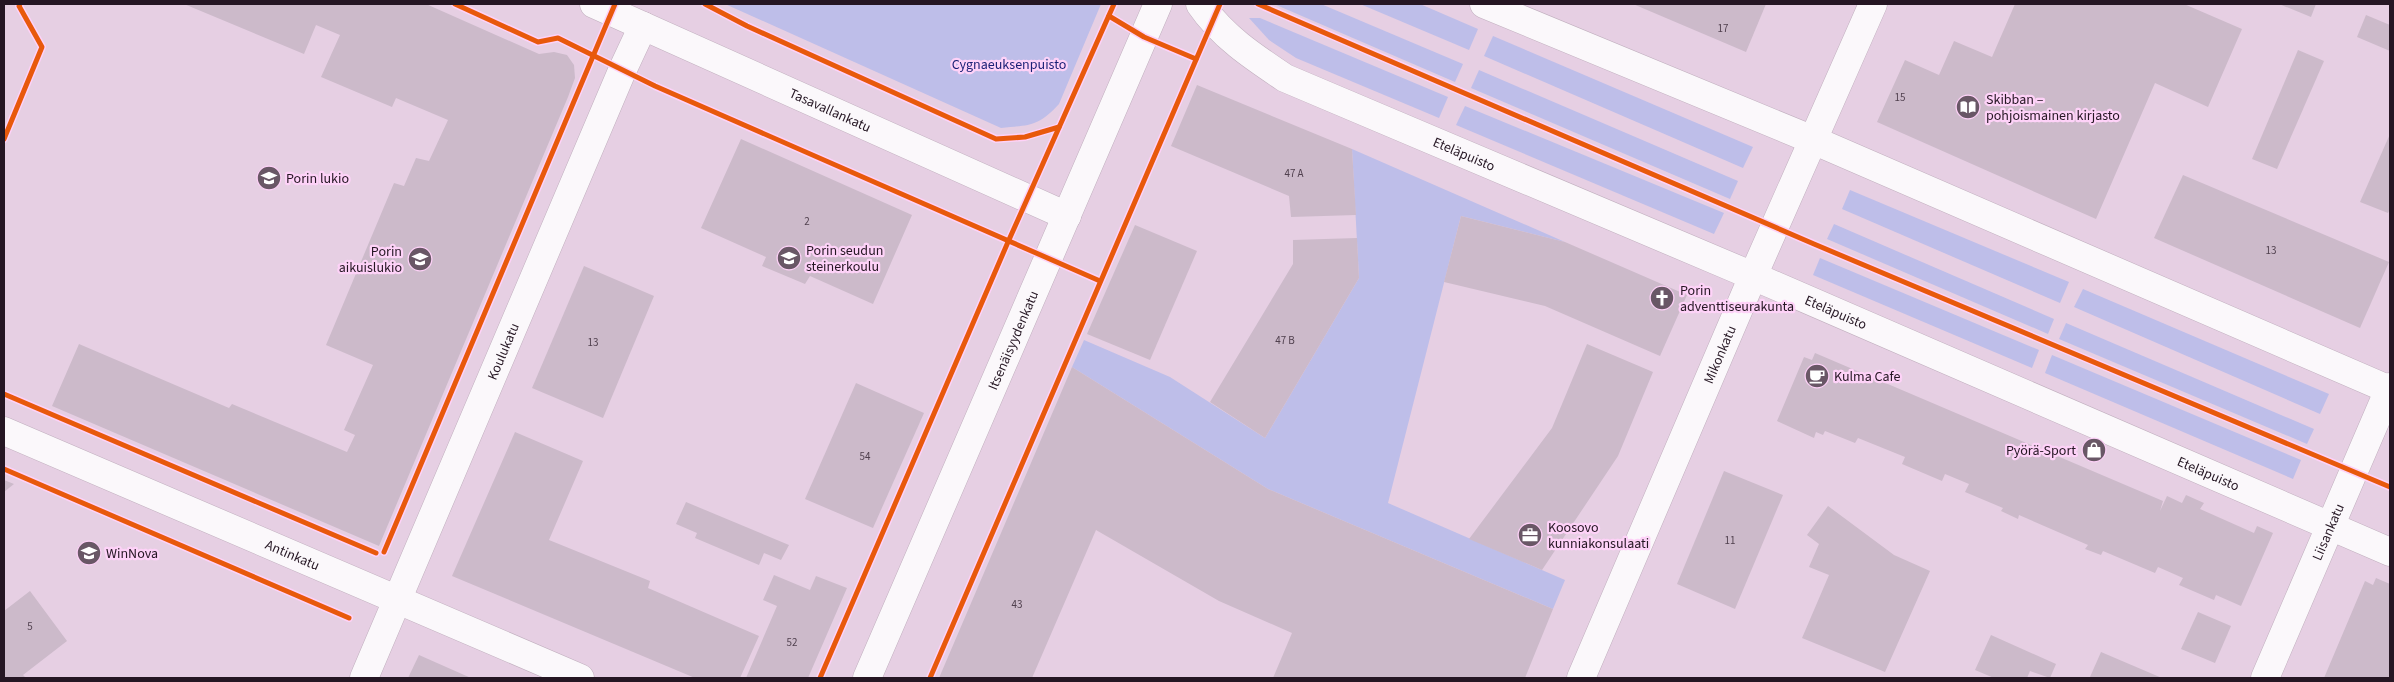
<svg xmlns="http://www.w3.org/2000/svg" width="2394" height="682" font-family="'Source Sans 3',sans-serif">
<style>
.green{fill:#bebee9}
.building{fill:#ccbaca}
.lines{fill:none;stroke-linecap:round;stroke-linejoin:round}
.minor-casing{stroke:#c0afbe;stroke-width:29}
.tertiary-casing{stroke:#c0afbe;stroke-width:29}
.secondary-casing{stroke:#c0afbe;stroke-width:29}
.minor{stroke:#fbf8fb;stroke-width:28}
.tertiary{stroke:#fbf8fb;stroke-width:28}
.secondary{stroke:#fbf8fb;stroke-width:28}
.cycleway-casing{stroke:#fed2f8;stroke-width:8}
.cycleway{stroke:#e8590c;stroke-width:5}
.labels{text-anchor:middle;stroke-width:4.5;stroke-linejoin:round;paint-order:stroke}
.number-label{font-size:11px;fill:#50404e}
.park-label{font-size:14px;fill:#181f75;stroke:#fed2f8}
.poi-label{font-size:14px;fill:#251623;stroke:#fed2f8;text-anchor:start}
.street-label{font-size:14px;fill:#251623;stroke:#fed2f8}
</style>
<rect width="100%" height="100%" fill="#e6cfe3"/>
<g class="green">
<path d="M725,4H1101L1059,104C1038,127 1030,125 1001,128Z"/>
<path d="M1274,4H1321L1463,64L1455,82Z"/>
<path d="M1360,4H1420L1478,29L1469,50Z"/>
<path d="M1249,18H1260L1448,97L1439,118L1296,58L1269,40Z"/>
<path d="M1493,36L1753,147L1743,168L1484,56Z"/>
<path d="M1479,70L1738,181L1730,199L1471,88Z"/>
<path d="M1465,106L1724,213L1714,234L1456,125Z"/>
<path d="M1352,149L1565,242L1461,216L1388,503L1565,580L1553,609L1268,489L1072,367L1084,340L1170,377L1265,438L1359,278Z"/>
<path d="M1850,190L2069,282L2060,303L1842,209Z"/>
<path d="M1834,224L2054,319L2048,334L1827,239Z"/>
<path d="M1820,258L2039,350L2032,368L1813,275Z"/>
<path d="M2083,289L2329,394L2320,414L2074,307Z"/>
<path d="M2066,323L2314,429L2307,444L2059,339Z"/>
<path d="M2052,355L2301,460L2293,479L2045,373Z"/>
</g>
<g class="building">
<path d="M184,4H426L539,54L554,52L567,55L574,65L575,78L568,97L379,546L52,406L79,344L229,408L232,404L347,452L355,435L344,430L373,365L326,345L394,183L404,186L416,158L429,161L448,120L396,98L392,107L321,77L340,35L316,25L304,54Z"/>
<path d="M1633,4H1766L1746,52Z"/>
<path d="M2015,4H2184L2242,29L2208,107L2155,83L2096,219L1877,122L1905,60L1939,75L1954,41L1992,57Z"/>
<path d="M2279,4H2316L2311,17Z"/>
<path d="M2366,15L2390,25V51L2357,37Z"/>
<path d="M2298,50L2324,61L2277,169L2252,159Z"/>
<path d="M1197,85L1352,149L1356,215L1291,217L1289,196L1171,146Z"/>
<path d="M2390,134V209L2388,213L2360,202Z"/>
<path d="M741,139L912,215L873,304L810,276L805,284L762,266L766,257L701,228Z"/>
<path d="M2183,175L2389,262L2360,328L2154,238Z"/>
<path d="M1461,216L1565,242L1687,295L1660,356L1545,306L1444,282Z"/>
<path d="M1135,225L1197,251L1150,360L1087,334Z"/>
<path d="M1357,238L1359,278L1265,438L1210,402L1293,264V240Z"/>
<path d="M584,266L654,296L603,418L532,388Z"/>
<path d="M1587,344L1653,372L1618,456L1542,570L1469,539L1552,428Z"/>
<path d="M1815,353L2163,501L2160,511L2167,496L2182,503L2186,495L2204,503L2200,509L2254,533L2257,526L2273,533L2241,606L2216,595L2214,600L2179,585L2183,578L2158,567L2155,573L2103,551L2101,555L2085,549L2088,545L2019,515L2018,519L2001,511L2003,508L1965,492L1969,484L1945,474L1942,481L1902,464L1905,457L1858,438L1855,443L1825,431L1823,435L1816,432L1814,438L1777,421L1804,357L1812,360Z"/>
<path d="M1072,367L1268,489L1553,609L1525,678H1273L1292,633L1219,601L1096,530L1032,678H939Z"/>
<path d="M856,383L924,413L873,528L805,499Z"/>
<path d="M515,432L583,461L549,540L650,581L648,588L759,636L740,678H695L452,576Z"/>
<path d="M1724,471L1783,495L1735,609L1677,584Z"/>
<path d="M4,480L14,484L4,492Z"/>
<path d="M686,502L789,545L781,560L764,553L759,565L695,538L697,533L676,524Z"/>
<path d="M1828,506L1894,555L1930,571L1885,672L1802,638L1829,575L1809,567L1819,544L1807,535Z"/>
<path d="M774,575L810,590L816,576L847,588L808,678H746L777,606L763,600Z"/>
<path d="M2376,578L2390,584V678H2324L2365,581L2373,585Z"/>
<path d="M30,591L67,641L23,675L26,678H4V611Z"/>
<path d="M2198,612L2231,626L2215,663L2181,649Z"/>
<path d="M1991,635L2056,664L2050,678L2030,671L2027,678H1994L1975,670Z"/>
<path d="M2101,652L2162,678H2092L2090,677Z"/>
<path d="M419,655L471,678H408Z"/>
</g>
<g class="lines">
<g class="minor-casing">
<g id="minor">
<path id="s1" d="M594,4L1067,216"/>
<path id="s2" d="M4,431L580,678"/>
<path id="s3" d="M364,678L622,71L643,26"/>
<path id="s4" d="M2265,678L2390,387"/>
</g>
</g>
<g class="tertiary-casing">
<g id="tertiary">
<path id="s5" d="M1200,4C1222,36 1252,56 1285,78L1753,276L2390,552"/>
<path d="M1484,4L1813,140L2390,390"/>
</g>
</g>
<g class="secondary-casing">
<g id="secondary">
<path id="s6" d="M867,678L1158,4"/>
<path id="s7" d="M1581,678L1753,276L1873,4"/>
</g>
</g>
<use href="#minor" class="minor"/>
<use href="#tertiary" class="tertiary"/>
<use href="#secondary" class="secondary"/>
<g class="cycleway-casing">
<g id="cycleway">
<path d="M455,4L538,42L558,38L655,86L1100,281"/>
<path d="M705,4L747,26L996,139L1025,137L1059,127"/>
<path d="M1258,4L1814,244L2390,487"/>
<path d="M1109,16L1144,37L1196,59"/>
<path d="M4,139L42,47L19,6L20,4"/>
<path d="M4,394L376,553"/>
<path d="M4,469L349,618"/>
<path d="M384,552L615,4"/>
<path d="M820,678L1008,242L1114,4"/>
<path d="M930,678L1220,4"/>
</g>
</g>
<use href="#cycleway" class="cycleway"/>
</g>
<defs>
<g id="library-disc" transform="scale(1.25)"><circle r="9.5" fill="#695766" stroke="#fed2f8"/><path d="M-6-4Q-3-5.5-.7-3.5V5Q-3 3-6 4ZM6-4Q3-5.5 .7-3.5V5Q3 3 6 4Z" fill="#fff"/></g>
<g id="school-disc" transform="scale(1.25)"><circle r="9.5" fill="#695766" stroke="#fed2f8"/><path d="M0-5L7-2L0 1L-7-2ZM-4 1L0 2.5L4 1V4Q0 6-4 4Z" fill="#fff"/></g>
<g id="church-disc" transform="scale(1.25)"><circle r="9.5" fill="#695766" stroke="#fed2f8"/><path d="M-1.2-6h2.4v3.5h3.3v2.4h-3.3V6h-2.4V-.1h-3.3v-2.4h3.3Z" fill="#fff"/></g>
<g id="cafe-disc" transform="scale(1.25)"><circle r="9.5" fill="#695766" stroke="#fed2f8"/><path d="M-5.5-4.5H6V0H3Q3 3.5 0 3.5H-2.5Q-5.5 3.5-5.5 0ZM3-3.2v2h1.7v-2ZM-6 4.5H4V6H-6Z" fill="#fff"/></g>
<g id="shop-disc" transform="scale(1.25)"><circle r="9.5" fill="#695766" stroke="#fed2f8"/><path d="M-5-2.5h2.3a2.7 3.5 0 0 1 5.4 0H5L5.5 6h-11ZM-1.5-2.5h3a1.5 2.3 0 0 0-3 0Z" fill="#fff"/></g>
<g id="office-disc" transform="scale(1.25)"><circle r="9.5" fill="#695766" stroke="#fed2f8"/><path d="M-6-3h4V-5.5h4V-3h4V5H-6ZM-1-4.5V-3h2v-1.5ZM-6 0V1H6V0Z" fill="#fff"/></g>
</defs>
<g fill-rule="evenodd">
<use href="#library-disc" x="1968" y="107"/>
<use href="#school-disc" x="269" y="178"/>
<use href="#school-disc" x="789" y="258"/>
<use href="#school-disc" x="420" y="259"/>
<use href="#church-disc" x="1662" y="298"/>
<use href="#cafe-disc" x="1817" y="376"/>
<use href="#shop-disc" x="2094" y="450"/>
<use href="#office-disc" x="1530" y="535"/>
<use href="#school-disc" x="89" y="553"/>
</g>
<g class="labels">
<g class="number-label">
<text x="1723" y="32">17</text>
<text x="1900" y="101">15</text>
<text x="1294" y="177">47 A</text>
<text x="807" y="225">2</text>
<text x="2271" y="254">13</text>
<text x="1285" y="344">47 B</text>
<text x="593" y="346">13</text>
<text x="865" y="460">54</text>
<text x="1730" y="544">11</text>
<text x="1017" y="608">43</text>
<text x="30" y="630">5</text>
<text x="792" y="646">52</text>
</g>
<g class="park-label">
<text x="1009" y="69">Cygnaeuksenpuisto</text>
</g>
<g class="poi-label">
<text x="1986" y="104">Skibban –<tspan x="1986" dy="16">pohjoismainen kirjasto</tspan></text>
<text x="286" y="183">Porin lukio</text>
<text x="806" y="255">Porin seudun<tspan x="806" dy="16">steinerkoulu</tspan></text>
<text x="402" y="256" text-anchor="end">Porin<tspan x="402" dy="16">aikuislukio</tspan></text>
<text x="1680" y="295">Porin<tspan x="1680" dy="16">adventtiseurakunta</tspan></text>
<text x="1834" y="381">Kulma Cafe</text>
<text x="2076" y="455" text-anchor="end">Pyörä-Sport</text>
<text x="1548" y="532">Koosovo<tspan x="1548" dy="16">kunniakonsulaati</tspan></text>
<text x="106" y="558">WinNova</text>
</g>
<g class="street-label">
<text dy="5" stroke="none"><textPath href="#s1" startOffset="259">Tasavallankatu</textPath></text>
<text dy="5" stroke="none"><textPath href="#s5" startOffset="308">Eteläpuisto</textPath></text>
<text dy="5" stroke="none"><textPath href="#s5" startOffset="712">Eteläpuisto</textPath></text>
<text dy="5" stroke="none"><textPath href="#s6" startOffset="368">Itsenäisyydenkatu</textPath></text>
<text dy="5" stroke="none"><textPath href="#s3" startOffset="355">Koulukatu</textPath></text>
<text dy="5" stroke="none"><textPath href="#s7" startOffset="352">Mikonkatu</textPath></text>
<text dy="5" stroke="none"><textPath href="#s5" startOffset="1118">Eteläpuisto</textPath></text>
<text dy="5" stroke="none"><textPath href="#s4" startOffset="159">Liisankatu</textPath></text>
<text dy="5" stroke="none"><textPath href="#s2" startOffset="314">Antinkatu</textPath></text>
</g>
</g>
<rect width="2394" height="682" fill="none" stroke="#251623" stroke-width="10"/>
</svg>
